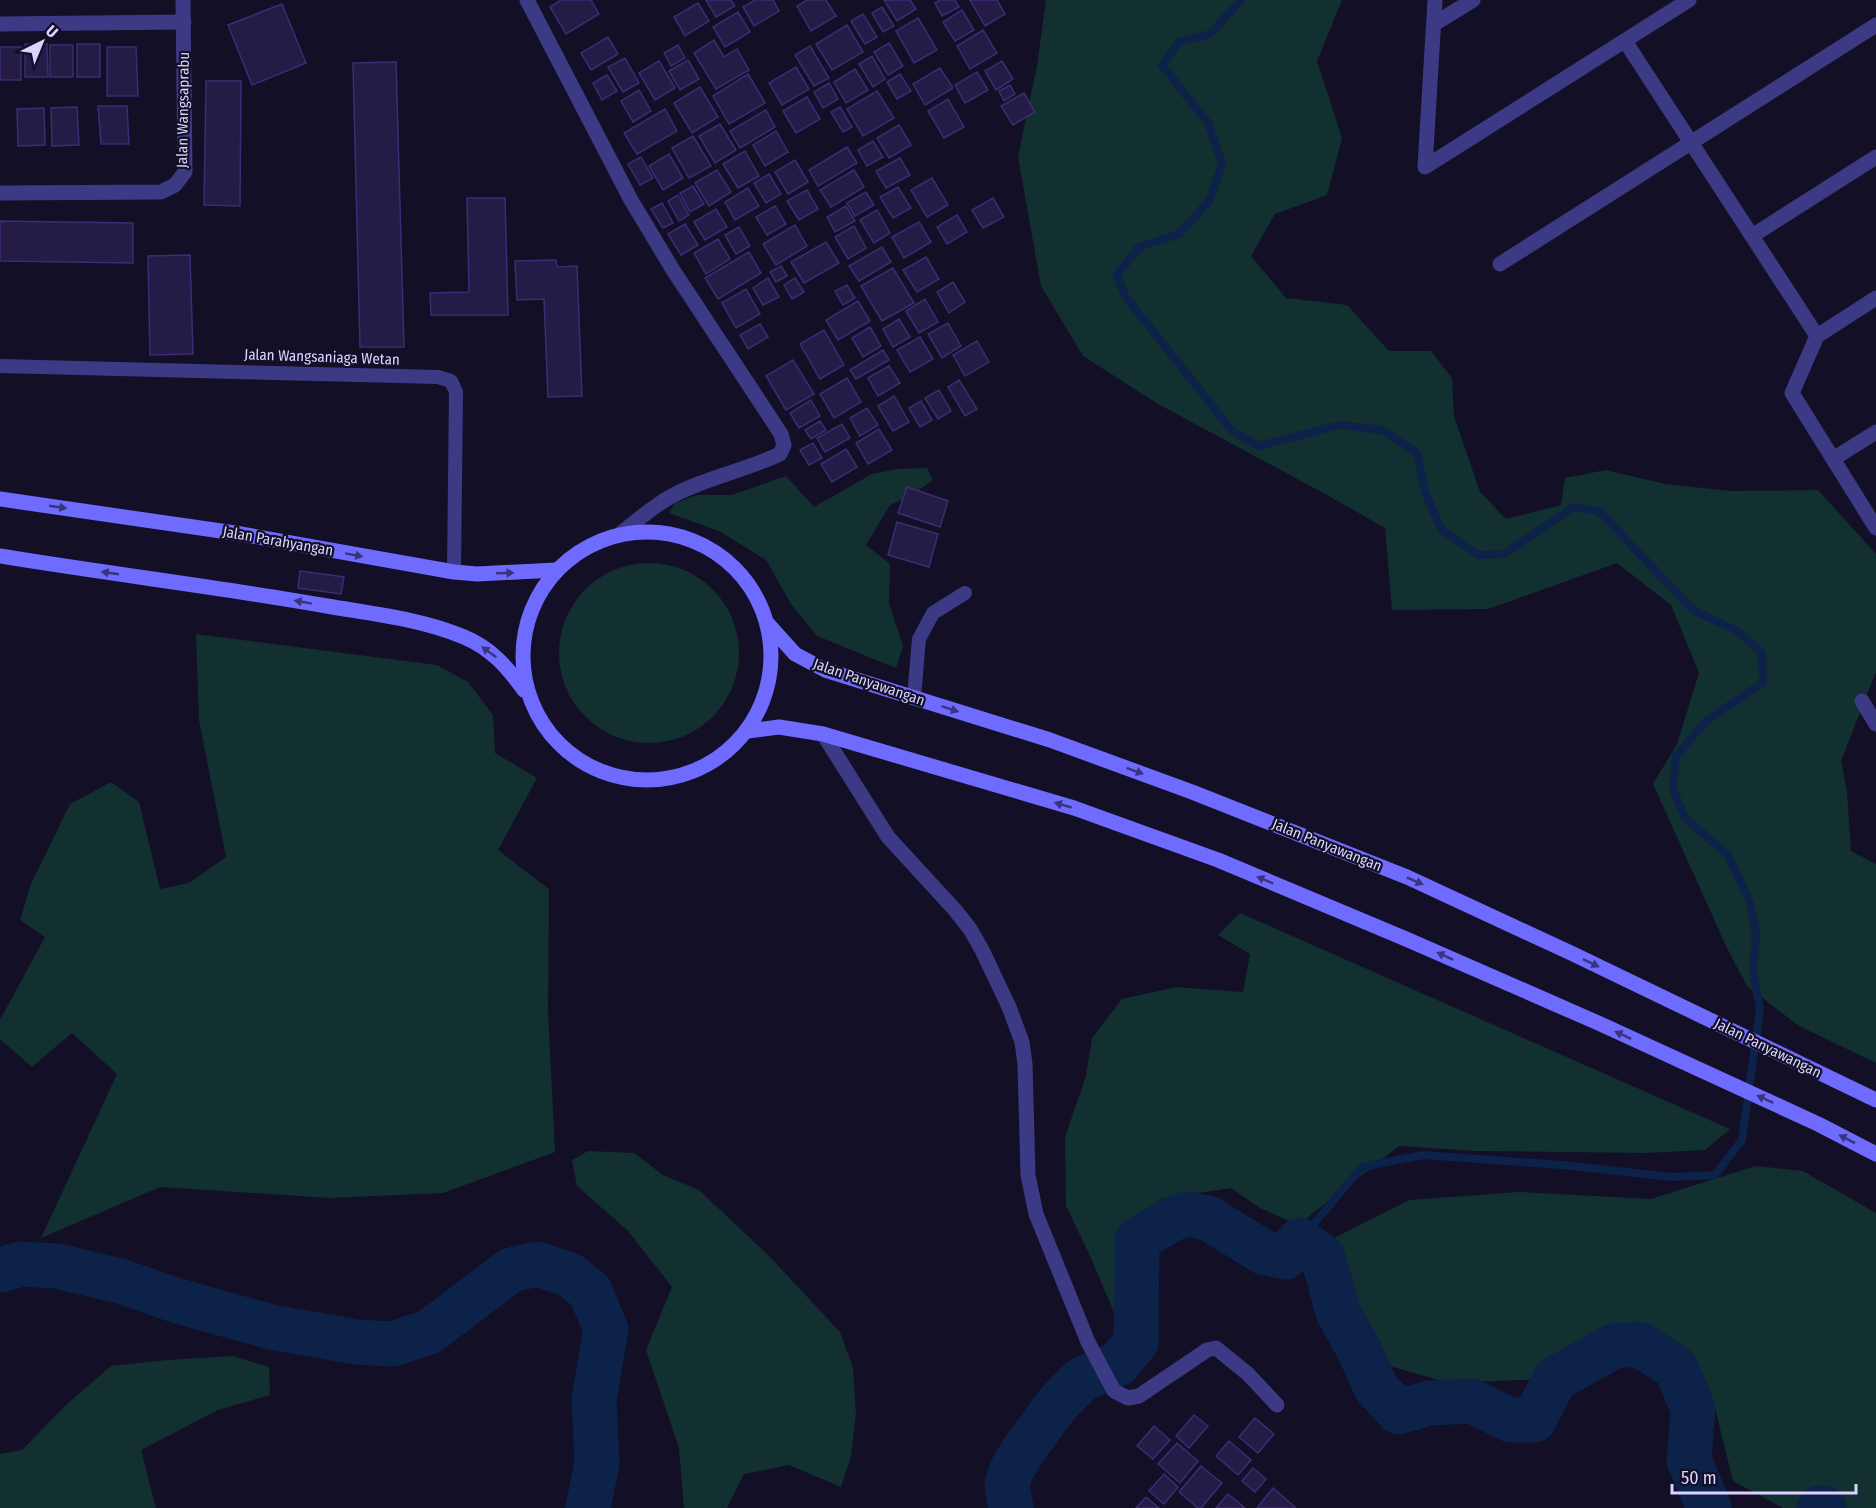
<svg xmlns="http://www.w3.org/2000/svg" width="1876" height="1508" font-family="'Fira Sans Condensed',sans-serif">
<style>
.green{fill:#12302f}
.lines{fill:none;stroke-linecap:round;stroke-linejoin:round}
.stream{stroke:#0c2248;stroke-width:8}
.river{stroke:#0c2248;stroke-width:45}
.building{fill:#241b47;stroke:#3b2d73;stroke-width:1.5}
.service{stroke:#3d3a85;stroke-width:14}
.minor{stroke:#3d3a85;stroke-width:15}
.secondary{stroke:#6f6bff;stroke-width:15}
.oneway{fill:#38347d}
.labels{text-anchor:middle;stroke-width:4.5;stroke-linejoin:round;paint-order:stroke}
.street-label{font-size:15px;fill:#d9d4ff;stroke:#130f26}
</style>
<rect width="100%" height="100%" fill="#130f26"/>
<g class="green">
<path d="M1046,0H1342L1317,61L1342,138L1327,195L1275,214L1251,256L1286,298L1347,305L1389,351H1431L1452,378L1454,416L1480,492L1506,519L1561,505L1565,478L1606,470L1665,484L1731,491L1818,490L1876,554V672L1841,761L1847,791L1851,851L1876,864V1063L1799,1026L1747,986L1727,948L1653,784L1677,744L1699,673L1671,605L1617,563L1488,609L1392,610L1385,528L1327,495L1158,404L1083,356L1041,286L1018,157L1037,66Z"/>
<path d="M927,468L933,480L912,495L890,505L866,545L890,564L889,603L903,646L896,668L817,636L791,604L766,560L719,531L669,513L675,503L698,495H732L786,476L814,507L872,474L898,469Z"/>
<circle cx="649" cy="653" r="90"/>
<path d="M196,634L437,665L468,682L493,715L495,753L537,778L498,850L549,889L548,1010L555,1152L443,1193L330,1198L160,1187L41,1238L117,1074L72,1033L32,1067L0,1039V1020L45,937L20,920L31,884L70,804L111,782L139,802L160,889L189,883L226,857L199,720Z"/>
<path d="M1240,913L1730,1129L1705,1150L1646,1153L1476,1151L1399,1146L1298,1225L1260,1208L1231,1188L1160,1199L1125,1253L1124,1314L1113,1310L1091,1258L1066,1206L1065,1137L1086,1076L1092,1038L1122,999L1176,987L1243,992L1250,954L1218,935Z"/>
<path d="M588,1151L634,1153L663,1175L699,1190L770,1257L840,1332L853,1368L856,1413L851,1456L841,1487L789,1465L744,1474L727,1508H684L679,1448L646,1350L672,1287L628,1231L577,1186L572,1160Z"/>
<path d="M1756,1166L1803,1171L1876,1213V1508H1783L1733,1481L1714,1404L1673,1339L1615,1347L1546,1379L1449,1383L1347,1354L1330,1240L1409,1200L1519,1192L1651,1199Z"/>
<path d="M233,1356L269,1367L270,1395L218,1410L141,1450L156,1508H0V1454L22,1450L66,1405L111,1366L168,1360Z"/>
</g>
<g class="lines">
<path class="stream" d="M1241,0L1210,34L1179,42L1162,65L1208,123L1222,164L1209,201L1179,234L1139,247L1117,275L1125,296L1233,432L1259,446L1339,425L1382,430L1417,453L1425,492L1441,529L1478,555L1504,554L1574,507L1599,511L1693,610L1737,631L1762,653L1763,683L1706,721L1676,756L1673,789L1685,818L1728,855L1750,902L1756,933L1753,972L1760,1009L1742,1140L1715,1175L1672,1177L1562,1165L1423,1155L1362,1167L1300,1240"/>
<g class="river">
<path d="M0,1270L21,1264L57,1266L120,1281L175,1300L271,1327L356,1342L392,1344L429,1332L511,1270L537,1264L570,1275L590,1291L606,1330L594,1399L597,1463L588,1508"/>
<path d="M1011,1508L1007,1484L1011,1471L1024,1449L1058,1403L1082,1379L1118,1364L1136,1342L1137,1240L1172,1219L1188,1214L1208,1218L1265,1253L1285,1257L1300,1240L1323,1257L1338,1312L1360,1352L1376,1388L1399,1412L1429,1403L1472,1401L1510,1420H1534L1555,1379L1614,1346L1639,1344L1676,1368L1693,1409L1689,1460L1709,1508"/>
<path d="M1819,1508H1824"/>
</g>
</g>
<g class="building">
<path d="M561,0H591L599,14L566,34L550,7Z"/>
<path d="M706,0H731L735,6L716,17Z"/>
<path d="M755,0H773L779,11L754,26L743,7Z"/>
<path d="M807,0H826L836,16L811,31L797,6Z"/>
<path d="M884,0H910L916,9L897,21Z"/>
<path d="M940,0H955L959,7L942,16L935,3Z"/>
<path d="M970,0H997L1005,14L985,26Z"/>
<path d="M698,3L709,21L685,36L674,17Z"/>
<path d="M282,4L306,63L252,85L228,25Z"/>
<path d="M882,7L894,26L883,32L872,13Z"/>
<path d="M962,10L974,30L955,41L943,22Z"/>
<path d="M738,12L750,32L725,47L713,27Z"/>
<path d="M863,14L877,37L865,44L851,21Z"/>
<path d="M918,18L937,50L914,63L896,31Z"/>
<path d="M847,25L863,52L832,70L816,44Z"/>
<path d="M983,30L997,53L970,69L957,46Z"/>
<path d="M608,37L618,54L591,70L581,53Z"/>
<path d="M714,40L724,57L737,49L749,70L716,89L694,53Z"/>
<path d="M889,43L903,66L888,75L874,52Z"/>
<path d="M25,44H47L48,77H25Z"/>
<rect x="77" y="44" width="23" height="33"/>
<rect x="50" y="45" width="23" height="32"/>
<path d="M678,45L685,58L671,66L664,53Z"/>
<path d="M810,46L829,78L814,86L795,55Z"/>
<rect x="0" y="47" width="21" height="33"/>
<path d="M107,47H136L138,96H107Z"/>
<path d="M872,56L885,79L873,87L859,64Z"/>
<path d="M625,58L639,83L623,92L608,67Z"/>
<path d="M688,60L699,79L680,90L669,71Z"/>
<path d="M659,61L675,88L655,100L639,73Z"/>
<path d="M1002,61L1013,79L996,90L985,71Z"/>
<path d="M396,62L404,347H360L353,63Z"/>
<path d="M796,67L809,89L782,105L769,83Z"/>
<path d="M940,68L953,88L925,105L913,84Z"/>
<path d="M855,69L868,90L846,103L834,82Z"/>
<path d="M977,72L988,90L965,103L955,85Z"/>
<path d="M748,74L765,103L729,124L713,96Z"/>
<path d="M900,74L911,91L897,99L887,82Z"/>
<path d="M607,75L617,91L602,100L593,83Z"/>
<path d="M206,81H241L240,206L204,205Z"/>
<path d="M829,83L838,99L823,108L814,92Z"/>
<path d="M1010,85L1015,94L1004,101L999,91Z"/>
<path d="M700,87L718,117L692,133L674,103Z"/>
<path d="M639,90L651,111L633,122L621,101Z"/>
<path d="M877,91L894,118L863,136L847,109Z"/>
<path d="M1024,93L1035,112L1013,125L1001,106Z"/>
<path d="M807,97L820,119L796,133L783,111Z"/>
<path d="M948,99L964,127L944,138L928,111Z"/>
<path d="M98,106H127L129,144H101Z"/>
<path d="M77,107L79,145L52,146L51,108Z"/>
<path d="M840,107L852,127L843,132L831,112Z"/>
<path d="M44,108L45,145L18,146L17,109Z"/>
<path d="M665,109L677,131L637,154L624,133Z"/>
<path d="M766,110L775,127L740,148L730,131Z"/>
<path d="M720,124L736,150L715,163L699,136Z"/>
<path d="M899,125L911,145L889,158L877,138Z"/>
<path d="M776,131L788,152L765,166L753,145Z"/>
<path d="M693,136L711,166L689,178L672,148Z"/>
<path d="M873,141L883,157L867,166L858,150Z"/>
<path d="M847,147L857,163L818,186L809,170Z"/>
<path d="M745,151L759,176L738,188L723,164Z"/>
<path d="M669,154L683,178L663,190L649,166Z"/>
<path d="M641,157L653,178L640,185L628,164Z"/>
<path d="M900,158L910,175L886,188L876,171Z"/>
<path d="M795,160L808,182L788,194L775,172Z"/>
<path d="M717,170L731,192L709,206L695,183Z"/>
<path d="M854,170L864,187L831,207L820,190Z"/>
<path d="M769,174L781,194L766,203L754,183Z"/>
<path d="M932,178L948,205L927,217L911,190Z"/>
<path d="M693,186L704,204L690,212L680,193Z"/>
<path d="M898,187L911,208L893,218L880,197Z"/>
<path d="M748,188L759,206L735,220L725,202Z"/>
<path d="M807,190L818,209L799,220L787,201Z"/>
<path d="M866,192L874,205L855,216L847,203Z"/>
<path d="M678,195L689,215L679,221L668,201Z"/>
<path d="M467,198H505L508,315H431L430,293L469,292Z"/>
<path d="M993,198L1004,217L983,228L972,210Z"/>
<path d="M662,203L673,223L663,228L651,209Z"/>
<path d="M775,206L786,224L767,235L756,217Z"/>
<path d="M846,206L855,221L835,232L827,217Z"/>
<path d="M716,209L727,227L705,240L694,222Z"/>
<path d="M877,210L890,233L874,243L860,220Z"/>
<path d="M957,215L967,232L947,244L937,227Z"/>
<path d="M0,221L133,223V263L0,261Z"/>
<path d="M919,222L931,242L904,258L892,237Z"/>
<path d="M685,224L698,245L681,255L668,234Z"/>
<path d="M795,225L807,246L776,265L763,244Z"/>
<path d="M854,226L866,248L848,259L835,237Z"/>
<path d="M739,227L750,246L736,254L725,235Z"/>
<path d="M718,239L730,259L706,274L694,253Z"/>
<path d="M826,242L839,263L804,283L791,262Z"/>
<path d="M882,247L891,262L859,281L849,266Z"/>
<path d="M749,252L761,273L718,299L705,278Z"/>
<path d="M190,255L193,354L150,355L148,256Z"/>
<path d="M926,257L939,279L917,292L903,270Z"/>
<path d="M556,260L557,267L577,266L582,396L548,397L544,299L517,300L515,261Z"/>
<path d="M781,266L787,276L776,282L770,272Z"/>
<path d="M893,268L914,303L882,321L861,286Z"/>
<path d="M768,278L779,297L763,305L753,288Z"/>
<path d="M795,278L804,292L792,299L784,285Z"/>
<path d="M953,282L965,302L949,313L937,292Z"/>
<path d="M847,285L855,298L843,305L835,291Z"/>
<path d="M746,289L760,314L736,328L722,303Z"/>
<path d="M925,299L938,322L919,333L906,311Z"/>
<path d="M858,301L870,321L838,340L826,320Z"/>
<path d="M899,319L910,337L893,347L883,329Z"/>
<path d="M948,323L961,346L942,358L928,334Z"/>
<path d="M760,324L768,337L748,349L740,335Z"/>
<path d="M870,327L881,346L863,357L852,338Z"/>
<path d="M824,330L844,365L820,379L800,344Z"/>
<path d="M920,337L933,359L910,372L897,350Z"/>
<path d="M977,341L989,362L965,376L953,355Z"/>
<path d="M883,350L889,360L856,379L850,370Z"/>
<path d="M793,360L814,394L786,410L766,376Z"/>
<path d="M889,366L900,383L878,396L868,378Z"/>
<path d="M847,378L861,402L834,418L820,394Z"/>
<path d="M959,380L977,409L965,416L948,387Z"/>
<path d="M939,390L951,411L938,419L925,398Z"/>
<path d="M894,396L909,422L893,431L878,406Z"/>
<path d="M811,400L820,416L799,428L790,413Z"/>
<path d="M921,401L932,420L920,427L909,408Z"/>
<path d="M867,408L878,425L860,436L850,418Z"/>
<path d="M820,421L826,430L811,439L805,430Z"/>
<path d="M842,424L850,438L825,452L817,438Z"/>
<path d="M879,429L892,450L868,464L856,443Z"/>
<path d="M813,443L822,458L809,465L800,450Z"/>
<path d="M846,449L857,467L832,482L821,464Z"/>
<path d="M907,487L948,501L940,527L898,513Z"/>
<path d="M897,522L938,534L929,567L888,555Z"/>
<path d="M300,571L344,577L341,594L298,588Z"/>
<path d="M1194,1415L1208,1426L1189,1448L1176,1436Z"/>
<path d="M1255,1418L1274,1434L1258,1453L1239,1437Z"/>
<path d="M1154,1426L1170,1440L1153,1459L1137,1446Z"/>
<path d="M1229,1441L1251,1460L1238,1475L1216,1456Z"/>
<path d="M1177,1443L1198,1461L1180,1483L1158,1464Z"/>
<path d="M1201,1466L1222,1483L1201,1508H1198L1179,1492Z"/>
<path d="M1253,1468L1266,1479L1255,1492L1242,1481Z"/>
<path d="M1164,1474L1178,1487L1164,1504L1149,1491Z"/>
<path d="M1273,1488L1295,1507L1294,1508H1257Z"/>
<path d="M1228,1494L1245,1508H1216Z"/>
<path d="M1146,1497L1159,1508H1136Z"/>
</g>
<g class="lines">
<g class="service">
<path d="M0,366L438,377L451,381L456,392L454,572"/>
<path d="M914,697L919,639L933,613L965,593"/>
</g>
<g class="minor">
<path d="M527,0L631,200L673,270L781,434L784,445L780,454C744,471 704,478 670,497C652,507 637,521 621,533"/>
<path d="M1435,0L1425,167L1689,0"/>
<path d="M0,24L184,22"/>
<path d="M1434,24L1473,0"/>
<path d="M1625,41L1817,336L1792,393L1876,528"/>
<path d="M0,193L161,192L175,185L185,172L183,0"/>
<path d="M1752,236L1876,157"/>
<path d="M1500,264L1876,25"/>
<path d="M1817,336L1876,298"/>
<path d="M1833,459L1876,432"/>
<path d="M1862,701L1876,724"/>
<path d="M823,734L888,837L955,910L970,929L982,950L1009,1007L1022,1042L1025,1064L1028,1175L1036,1214L1088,1342L1114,1391L1128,1398L1139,1396L1207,1350L1216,1348L1248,1374L1277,1405"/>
</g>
<g class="secondary">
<path d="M0,499L235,533L454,572L477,574L556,570"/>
<circle cx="647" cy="656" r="124"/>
<path d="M0,556C109,574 219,587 327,606C373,614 422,619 464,637C491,648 508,668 524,690"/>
<path d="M768,624L795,654L825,670L1050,740L1192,792L1407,877L1571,953L1876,1100"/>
<path d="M748,731L779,727L823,734L1074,808L1218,860L1406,939L1596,1022L1818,1124L1876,1154"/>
</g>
</g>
<defs><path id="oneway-solid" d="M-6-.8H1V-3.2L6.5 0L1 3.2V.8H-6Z" transform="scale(1.5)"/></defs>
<g class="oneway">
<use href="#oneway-solid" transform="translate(58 507) rotate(8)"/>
<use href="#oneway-solid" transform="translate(354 555) rotate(10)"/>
<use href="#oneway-solid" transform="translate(110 573) rotate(-172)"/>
<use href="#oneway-solid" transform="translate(505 573) rotate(-2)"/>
<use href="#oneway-solid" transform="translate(303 602) rotate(-170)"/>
<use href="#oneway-solid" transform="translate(489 652) rotate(-144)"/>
<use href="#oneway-solid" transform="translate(950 709) rotate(18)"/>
<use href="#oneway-solid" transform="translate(1135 771) rotate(20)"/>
<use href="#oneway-solid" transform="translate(1063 805) rotate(-164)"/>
<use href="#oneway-solid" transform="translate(1265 880) rotate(-157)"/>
<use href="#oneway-solid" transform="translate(1415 881) rotate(24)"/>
<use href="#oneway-solid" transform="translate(1445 956) rotate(-156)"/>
<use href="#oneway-solid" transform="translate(1591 963) rotate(26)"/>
<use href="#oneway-solid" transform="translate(1623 1035) rotate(-155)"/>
<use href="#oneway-solid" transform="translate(1765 1099) rotate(-155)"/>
<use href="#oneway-solid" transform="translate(1847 1139) rotate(-153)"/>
</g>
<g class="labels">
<g class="street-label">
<text transform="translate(183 110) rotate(-89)" y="5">Jalan Wangsaprabu</text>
<text transform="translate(322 357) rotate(2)" y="5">Jalan Wangsaniaga Wetan</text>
<text transform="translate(278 541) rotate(10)" y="5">Jalan Parahyangan</text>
<text transform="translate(869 682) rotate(19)" y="5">Jalan Panyawangan</text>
<text transform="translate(1327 845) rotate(22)" y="5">Jalan Panyawangan</text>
<text transform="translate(1768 1048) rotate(26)" y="5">Jalan Panyawangan</text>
</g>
</g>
<g transform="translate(42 42) rotate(43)" stroke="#130f26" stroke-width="4.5" paint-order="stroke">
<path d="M0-4.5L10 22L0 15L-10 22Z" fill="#d9d4ff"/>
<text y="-9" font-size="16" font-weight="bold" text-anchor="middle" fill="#d9d4ff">U</text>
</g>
<path d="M1672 1484v9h184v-9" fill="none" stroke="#d9d4ff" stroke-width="3"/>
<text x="1681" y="1484" font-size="18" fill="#d9d4ff" stroke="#130f26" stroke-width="4.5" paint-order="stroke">50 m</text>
</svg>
